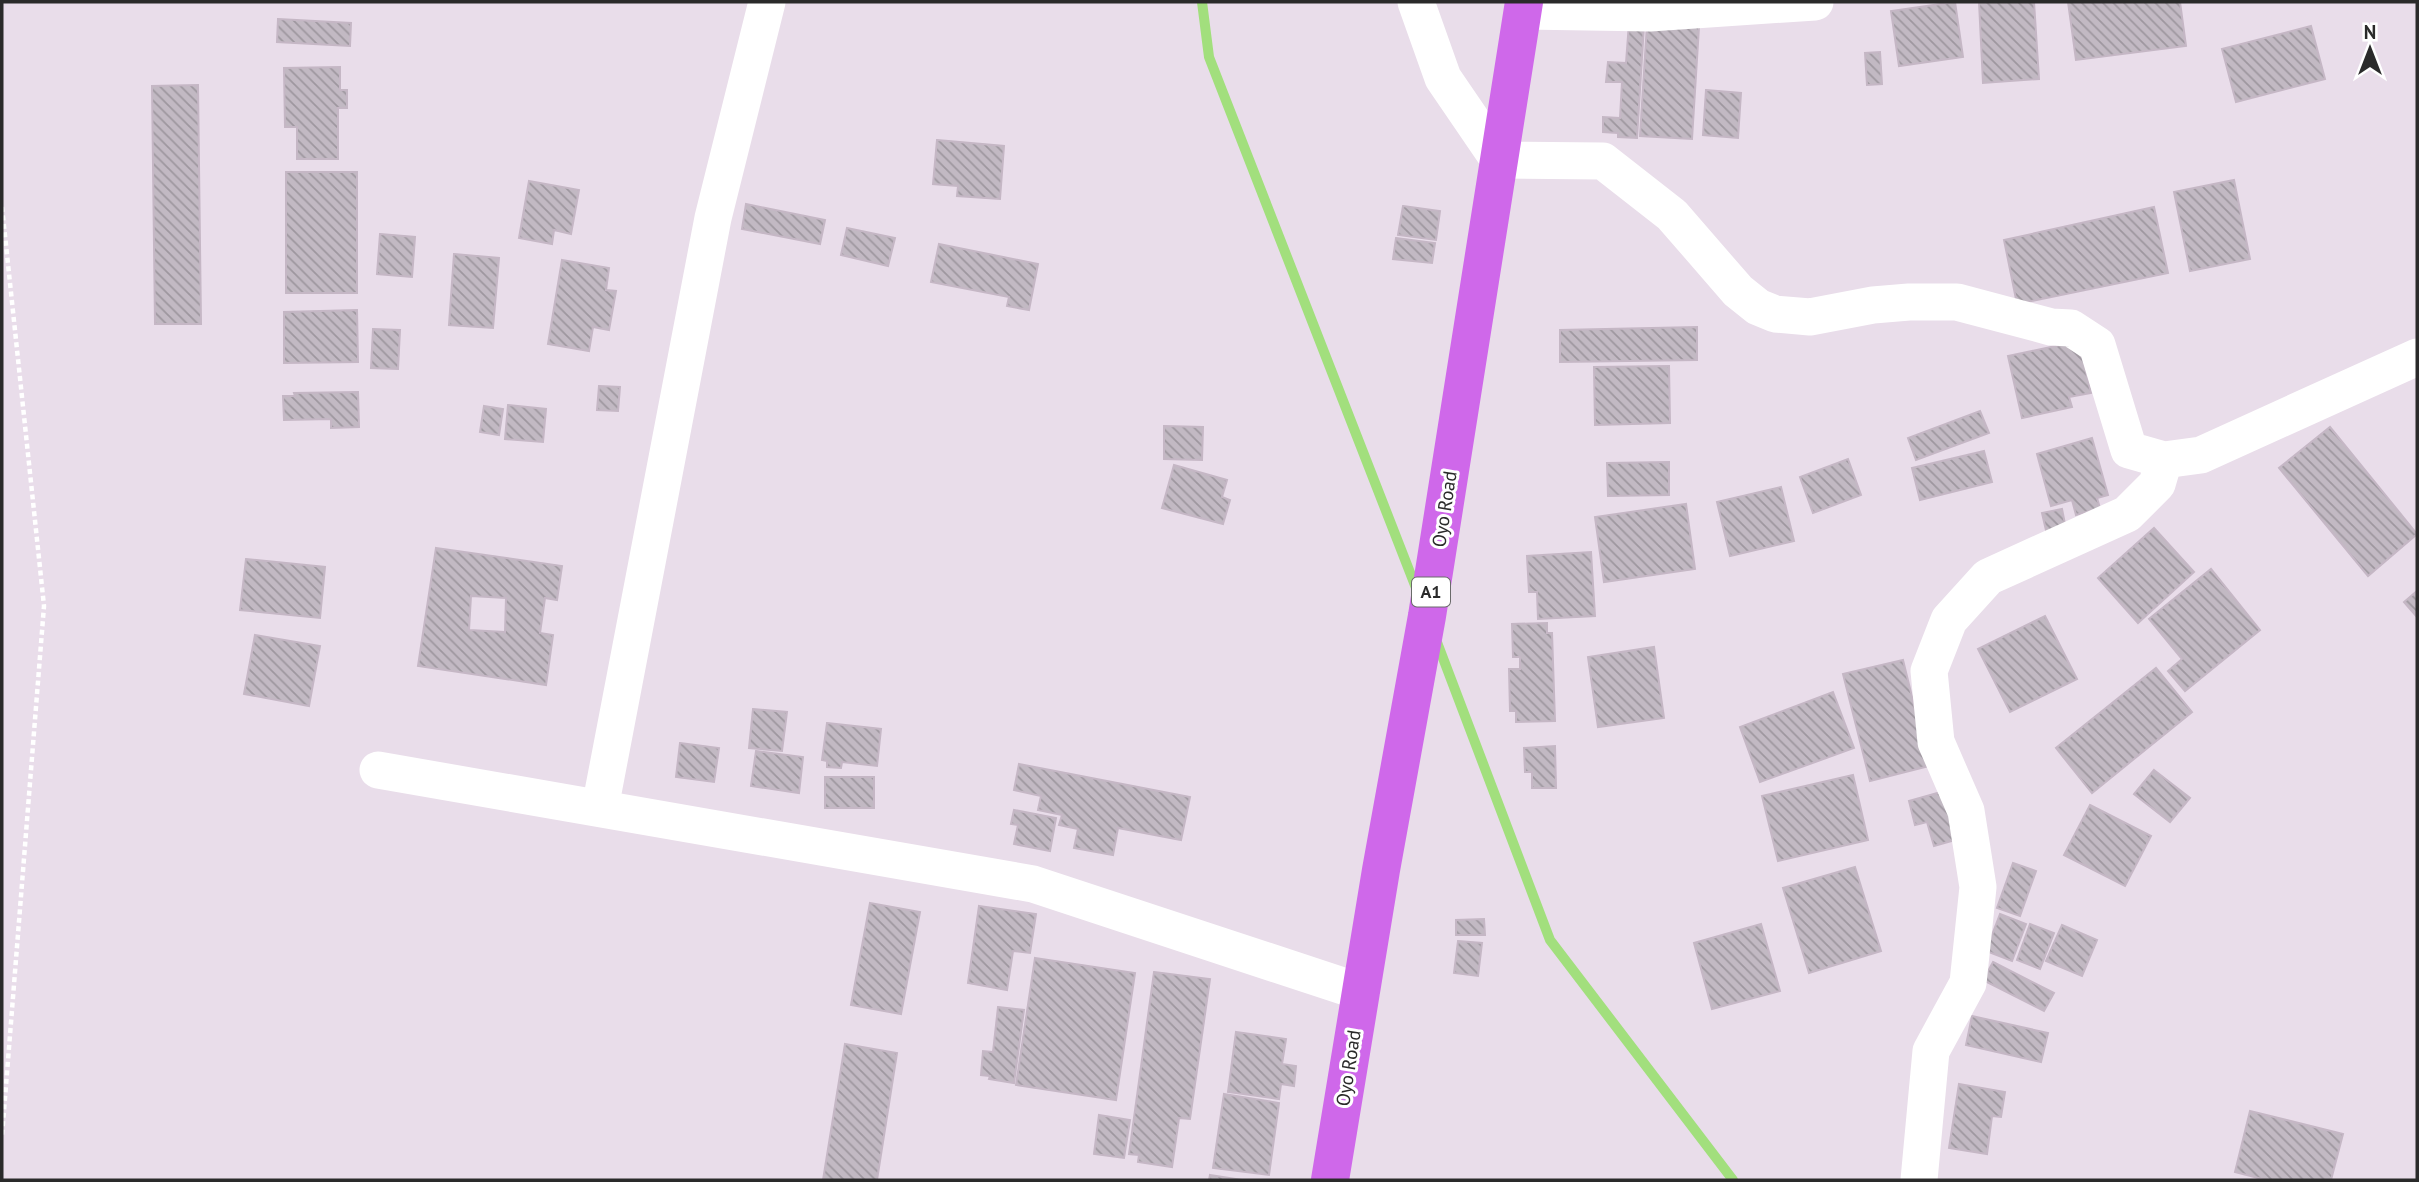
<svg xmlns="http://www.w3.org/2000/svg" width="2419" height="1182" font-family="'PT Sans',sans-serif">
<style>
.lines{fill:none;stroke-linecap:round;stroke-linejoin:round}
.stream{stroke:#a2df7d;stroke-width:10}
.building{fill:url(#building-back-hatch);stroke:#c5b7c5;stroke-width:2;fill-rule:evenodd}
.path{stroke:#fff;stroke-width:4.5;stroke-dasharray:5 3.5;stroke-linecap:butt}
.street{stroke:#fff;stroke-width:37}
.highway{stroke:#cf68ea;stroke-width:38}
.labels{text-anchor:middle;stroke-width:6;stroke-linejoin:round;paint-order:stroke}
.shield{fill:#fff;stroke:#6a6a6a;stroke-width:2}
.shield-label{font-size:18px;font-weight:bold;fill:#2a2a2a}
.street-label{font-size:19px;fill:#2a2a2a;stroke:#fff}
</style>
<defs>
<pattern id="building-back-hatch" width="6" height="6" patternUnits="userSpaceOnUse" patternTransform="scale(1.75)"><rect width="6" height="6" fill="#c2b9c3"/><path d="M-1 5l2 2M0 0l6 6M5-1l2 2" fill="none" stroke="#9e979f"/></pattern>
</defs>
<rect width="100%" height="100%" fill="#e9ddea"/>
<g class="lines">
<g class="stream">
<path d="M1202,2L1209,57L1418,593"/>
<path d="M1435,637L1550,940L1733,1180"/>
</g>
</g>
<g class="building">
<path d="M1955,2L1963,57L1899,66L1891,11Z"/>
<path d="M1979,2H2034L2039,79L1983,83Z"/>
<path d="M2068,2H2180L2186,46L2076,60Z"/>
<path d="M278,19L351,23L350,46L277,42Z"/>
<path d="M1629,23L1644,25L1637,138L1618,137V133L1603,132V117L1620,118L1622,82H1606L1608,62L1626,63Z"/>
<path d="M1647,24L1699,27L1692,139L1640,136Z"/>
<path d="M2311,26L2325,79L2236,102L2222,49Z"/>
<path d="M1880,52L1882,84L1867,85L1865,53Z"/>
<path d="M340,67V90H347V108H338V159H297V127H285L284,68Z"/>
<path d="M198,85L201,324H155L152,86Z"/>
<path d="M1706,90L1741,93L1738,138L1703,135Z"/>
<path d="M937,140L1004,146L1000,199L957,196L958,186L933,184Z"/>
<rect x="286" y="172" width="71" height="121"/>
<path d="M2234,180L2250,259L2190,271L2174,192Z"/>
<path d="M529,181L579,190L571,234L554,230L552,244L519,238Z"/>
<path d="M746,204L825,220L820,244L742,229Z"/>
<path d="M1403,206L1440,211L1436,240L1398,235Z"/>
<path d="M2154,207L2168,273L2017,304L2004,240Z"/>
<path d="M847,228L895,238L888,266L841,255Z"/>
<path d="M380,234L415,237L412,277L377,274Z"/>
<path d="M1396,238L1435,243L1432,263L1393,259Z"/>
<path d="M939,244L1038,264L1029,310L1007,306L1009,297L931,282Z"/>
<path d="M454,254L499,258L493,328L449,325Z"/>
<path d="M562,260L609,268L606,290L616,291L609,330L593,327L589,351L548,344Z"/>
<path d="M357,310L358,362L284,363V312Z"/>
<path d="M1697,327V360L1560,362V330Z"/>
<path d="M373,329L400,330L398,369L371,368Z"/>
<path d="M2079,341L2091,393L2069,397L2072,407L2022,418L2008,356Z"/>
<path d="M1669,366L1670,423L1595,425L1594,367Z"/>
<path d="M599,386L620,387L618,411L597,410Z"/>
<path d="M358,392L359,427L331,428V419L284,420L283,396H295L294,393Z"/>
<path d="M508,405L546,409L543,442L505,439Z"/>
<path d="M484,406L503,409L499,435L480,432Z"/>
<path d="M1980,411L1989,433L1916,460L1908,438Z"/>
<path d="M1164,426L1203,427L1202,460L1164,459Z"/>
<path d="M2330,427L2417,534L2368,576L2279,468Z"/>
<path d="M2092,438L2108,495L2097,498L2100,508L2076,515L2072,500L2051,506L2037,454Z"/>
<path d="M1984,451L1992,482L1920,500L1912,468Z"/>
<path d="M1848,459L1861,495L1813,513L1800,477Z"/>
<path d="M1669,462V495L1608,496L1607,463Z"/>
<path d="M1174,465L1227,480L1222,497L1230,500L1223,524L1162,508Z"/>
<path d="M1781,487L1794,541L1730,556L1717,502Z"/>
<path d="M1686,504L1695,569L1604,582L1595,517Z"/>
<path d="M2062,509L2067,534L2048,539L2042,513Z"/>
<path d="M2154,528L2194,572L2138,623L2098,578Z"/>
<path d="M436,548L562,566L557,600L545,598L540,633L553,635L546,685L418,666ZM471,596L506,598L505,632L469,630Z"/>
<path d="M1591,552L1595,616L1538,619L1537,592H1529L1527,556Z"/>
<path d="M246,559L325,567L320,618L240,610Z"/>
<path d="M2211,569L2260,630L2185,691L2168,671L2182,659L2149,619Z"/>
<path d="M2417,591V617L2404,602Z"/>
<path d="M2045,616L2077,679L2010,712L1978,649Z"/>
<path d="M1547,623V633H1552L1555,721L1516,722V711H1510L1509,669H1520V657H1513L1512,624Z"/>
<path d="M255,635L320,646L309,706L244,694Z"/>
<path d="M1654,647L1664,718L1598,727L1588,657Z"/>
<path d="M1903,660L1929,766L1870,781L1843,674Z"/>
<path d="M2156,668L2192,712L2092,793L2056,748Z"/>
<path d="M1833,692L1854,748L1760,782L1740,727Z"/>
<path d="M753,709L787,712L782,751L749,748Z"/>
<path d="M827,723L881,729L877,766L842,762L841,768L827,767V761L822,760Z"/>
<path d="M680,743L719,748L714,782L676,777Z"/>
<path d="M1555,746L1556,788H1532V772H1525L1524,748Z"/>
<path d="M756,751L803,757L799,793L751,786Z"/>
<path d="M1019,764L1190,797L1181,840L1118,828L1113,855L1074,848L1078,829L1059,825L1062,815L1038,810L1041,796L1014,790Z"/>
<path d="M2154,770L2190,798L2170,822L2134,794Z"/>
<path d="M1853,775L1868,840L1778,861L1762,796Z"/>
<rect x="825" y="777" width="49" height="31"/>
<path d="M1948,790L1962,838L1934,846L1927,822L1915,825L1909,801Z"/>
<path d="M2090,805L2151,836L2125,886L2064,855Z"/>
<path d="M1014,810L1056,818L1050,851L1014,844L1018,825L1011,824Z"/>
<path d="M2013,863L2036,871L2020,916L1997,908Z"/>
<path d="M1855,867L1881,951L1809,973L1783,888Z"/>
<path d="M870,903L920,912L901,1014L851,1005Z"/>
<path d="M979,906L1036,914L1030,953L1013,951L1007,990L968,983Z"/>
<path d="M2000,914L2026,924L2012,961L1986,951Z"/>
<path d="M1484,919L1485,935H1456V920Z"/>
<path d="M1761,924L1780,991L1712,1009L1694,943Z"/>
<path d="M2030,924L2054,933L2040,969L2017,960Z"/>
<path d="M2062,925L2097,940L2082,976L2046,961Z"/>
<path d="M1458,941L1482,943L1478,976L1454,973Z"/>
<path d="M1035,958L1135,973L1116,1100L1016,1085Z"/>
<path d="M1993,962L2054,993L2044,1011L1983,980Z"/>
<path d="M1154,972L1210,979L1190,1119L1179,1118L1172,1167L1138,1162L1139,1155L1129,1154Z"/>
<path d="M998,1007L1024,1010L1014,1083L989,1079L990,1076L981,1075L983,1051L993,1052Z"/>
<path d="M1972,1016L2048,1033L2041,1062L1966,1045Z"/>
<path d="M1236,1032L1286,1039L1282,1064L1296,1066L1294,1086L1281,1084L1279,1099L1228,1092Z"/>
<path d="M845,1044L897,1053L877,1180H823Z"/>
<path d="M1959,1084L2005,1092L2001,1117L1992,1116L1987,1154L1949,1148Z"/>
<path d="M1224,1094L1279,1103L1269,1175L1213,1168Z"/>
<path d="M2250,1111L2343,1134L2331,1180H2266L2235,1172Z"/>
<path d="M1099,1115L1130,1120L1124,1158L1094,1154Z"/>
<path d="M1210,1175L1242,1180H1209Z"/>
</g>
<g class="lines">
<path class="path" d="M2,207L44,606L2,1136"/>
<g class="street">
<path d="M1416,2L1443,78L1499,160L1603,161L1672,215L1738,291L1758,307L1775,314L1810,317L1873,305L1909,302H1957L2051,327L2071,328L2097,345L2129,450L2164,460L2201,455L2417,357"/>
<path d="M1523,11L1650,13L1815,2"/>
<path d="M378,770L1033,884L1361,992"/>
<path d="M600,808L713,218L767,2"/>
<path d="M1919,1180L1931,1051L1968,983L1978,887L1966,811L1936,742L1929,671L1949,620L1988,577L2127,514L2157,484L2164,460"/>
</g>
<path class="highway" d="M1330,1180L1381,870L1427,616L1524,2"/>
</g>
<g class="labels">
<rect class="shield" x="1412" y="577.5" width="38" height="29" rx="5"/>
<g class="shield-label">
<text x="1431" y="598">A1</text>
</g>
<g class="street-label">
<text transform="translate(1444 509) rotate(-81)" y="7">Oyo Road</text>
<text transform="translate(1348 1068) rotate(-81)" y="7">Oyo Road</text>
</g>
</g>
<rect width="2419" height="1182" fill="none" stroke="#2a2a2a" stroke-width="7"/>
<g transform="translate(2370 49)" stroke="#ffffff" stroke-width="5" paint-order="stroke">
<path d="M0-5L12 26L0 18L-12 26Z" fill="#2a2a2a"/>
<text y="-10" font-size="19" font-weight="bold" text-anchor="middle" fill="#2a2a2a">N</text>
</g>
</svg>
